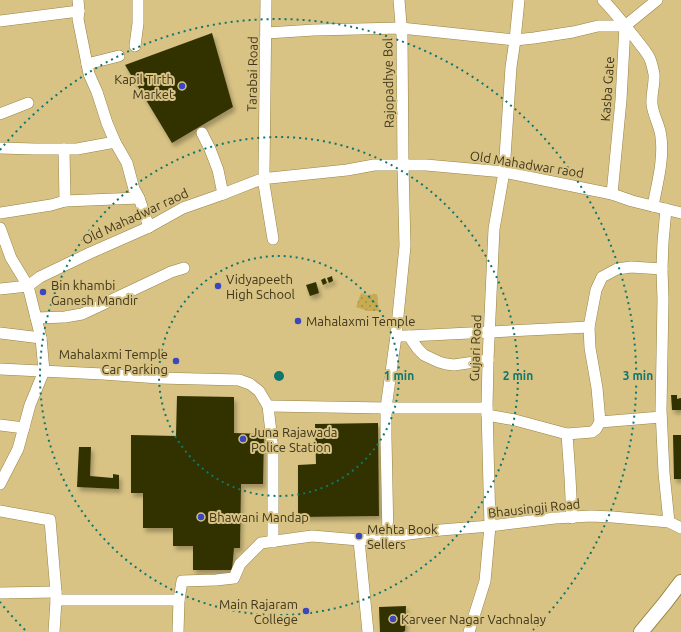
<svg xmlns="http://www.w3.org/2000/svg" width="681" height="632" font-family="Ubuntu,sans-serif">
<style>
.park{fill:url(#park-dots)}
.building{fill:#323301;filter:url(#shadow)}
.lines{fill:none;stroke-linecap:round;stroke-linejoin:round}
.minor-casing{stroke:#978445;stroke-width:12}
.major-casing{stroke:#978445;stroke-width:16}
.minor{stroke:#fff;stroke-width:11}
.major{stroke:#fff;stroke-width:14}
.ring{fill:none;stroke:#0f766e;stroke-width:2;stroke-dasharray:2 4}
.poi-dot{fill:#3a48bb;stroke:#d8c384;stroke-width:1.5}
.labels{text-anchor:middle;stroke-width:4;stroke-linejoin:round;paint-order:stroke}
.street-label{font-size:13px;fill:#3f361c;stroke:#d8c384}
.poi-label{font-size:13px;fill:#3f361c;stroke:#d8c384;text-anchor:start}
.centre{fill:#0f766e;stroke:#d8c384;stroke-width:2}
.ring-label{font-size:12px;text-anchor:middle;font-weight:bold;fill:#0f766e;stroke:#d8c384;stroke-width:4;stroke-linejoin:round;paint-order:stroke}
</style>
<defs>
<pattern id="park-dots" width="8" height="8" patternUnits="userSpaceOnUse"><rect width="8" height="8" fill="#c7ab53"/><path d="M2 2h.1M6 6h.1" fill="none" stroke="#a38c44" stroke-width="1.8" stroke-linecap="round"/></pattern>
<filter id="shadow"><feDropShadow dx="2.5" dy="4" stdDeviation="2" flood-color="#0004"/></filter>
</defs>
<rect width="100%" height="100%" fill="#d8c384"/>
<path class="park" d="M361,293L366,295L377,294L379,311H368L356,307Z"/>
<g class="building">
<path d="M212,33L233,107L172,143L125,65Z"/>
<path d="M332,276L333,281L329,283L327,278Z"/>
<path d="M325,278L327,283L323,285L321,280Z"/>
<path d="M316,282L319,293L310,296L306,285Z"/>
<path d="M671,395H677V399L681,398V410H672Z"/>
<path d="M177,396L234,397V433L264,434L263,484H241L240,548H234L232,570H193V546H173V528H143V493H131V435L176,436Z"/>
<path d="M378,423L379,516L298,517V465L316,464L315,424Z"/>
<path d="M673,435H681V479H674Z"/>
<path d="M79,447H91L90,476L113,478V474L119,475V489L77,487Z"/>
<path d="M406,606L405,631L403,632H380L379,607Z"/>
</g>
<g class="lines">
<g class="minor-casing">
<g id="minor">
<path d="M78,0L79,11L78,19L89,74L97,92L107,123L115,142L127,163L134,189L139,198L149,227"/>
<path d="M603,0C615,12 625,26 636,39C641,46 647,52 650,59C652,64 653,69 654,74C655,84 651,94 652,104C653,116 660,125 661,137C664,160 657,184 653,206"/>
<path d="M0,21L79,11"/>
<path d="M267,33L314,30L401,28L515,40L534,38L573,32L598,26H625"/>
<path d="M135,46L138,23V0"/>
<path d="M87,64L119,56"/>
<path d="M0,114L28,103"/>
<path d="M202,133L210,149L218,170L223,194"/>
<path d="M0,148L35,149H77L115,142"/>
<path d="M264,173L266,0"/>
<path d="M270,178L347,170L374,165H426L504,172L612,194L632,201L681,213"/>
<path d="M264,184L273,239"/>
<path d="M612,194L621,100L625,26L657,0"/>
<path d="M65,201L139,198"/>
<path d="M666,209L663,242L662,269L663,300L661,410L664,473L669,522"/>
<path d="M0,213L51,205L65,201L64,149"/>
<path d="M0,228L11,258L28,286L41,338L44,371L30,405L18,449L0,484"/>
<path d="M28,286L40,277L90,253L149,227L183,208L223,194L259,180"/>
<path d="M0,289L28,286"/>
<path d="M36,318L65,317L82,314L171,272L184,268"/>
<path d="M0,333L41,338"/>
<path d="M396,336H409L589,327"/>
<path d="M409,336L418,349L424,355L439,362L446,364L454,365L488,360"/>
<path d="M0,369L103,374L159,378L239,380L250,384L259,391L268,406L273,450V542"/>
<path d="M268,406L386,408H487"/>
<path d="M487,415L515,420L567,434"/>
<path d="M600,422L661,417"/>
<path d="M0,425L24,428"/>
<path d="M0,511L50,520L56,592V600L54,632"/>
<path d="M572,518L570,477L567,434L592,432L596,429L600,422L597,388L590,348L589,327L596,290L602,277L617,269L631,267L662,269"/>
<path d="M388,537L386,438V408L396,336L405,246L403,165L402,36L399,0"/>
<path d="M359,540L368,632"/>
<path d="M0,593L56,592"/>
<path d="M56,600H179"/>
<path d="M178,632L179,600L182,581L216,580L234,578L240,564L261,543L312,536L359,540L388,537L409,534L441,530L490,526L555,518L591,516L613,517L669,522L681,528"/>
<path d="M469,632L485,581L490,526L487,408L488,360L494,229L504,172L511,67L515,40L519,0"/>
</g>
</g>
<g class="major-casing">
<path id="major" d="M641,632L665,603L681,582"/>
</g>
<use href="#minor" class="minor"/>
<use href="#major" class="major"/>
</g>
<g class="ring">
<circle cx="279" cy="376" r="120"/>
<circle cx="279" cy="376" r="239"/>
<path d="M25 630A359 359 0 0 1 0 602M0 150A359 359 0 1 1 533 630"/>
</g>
<g class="poi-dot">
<circle cx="182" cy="86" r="4"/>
<circle cx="218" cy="286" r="4"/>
<circle cx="43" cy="292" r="4"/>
<circle cx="298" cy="321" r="4"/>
<circle cx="176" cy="361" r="4"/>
<circle cx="243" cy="439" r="4"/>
<circle cx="201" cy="517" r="4"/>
<circle cx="359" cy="536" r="4"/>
<circle cx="306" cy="611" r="4"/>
<circle cx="393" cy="619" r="4"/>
</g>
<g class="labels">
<g class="street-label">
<text transform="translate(252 74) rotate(-89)" y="5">Tarabai Road</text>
<text transform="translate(388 83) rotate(-91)" y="5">Rajopadhye Bol</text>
<text transform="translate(607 89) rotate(-86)" y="5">Kasba Gate</text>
<text transform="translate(527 164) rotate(9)" y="5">Old Mahadwar raod</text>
<text transform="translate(135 216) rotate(-25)" y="5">Old Mahadwar raod</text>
<text transform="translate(475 348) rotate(-88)" y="5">Gujari Road</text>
<text transform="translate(534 508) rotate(-6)" y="5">Bhausingji Road</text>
</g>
<g class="poi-label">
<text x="174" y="84" text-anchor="end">Kapil TIrth<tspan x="174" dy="15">Market</tspan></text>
<text x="226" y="284">Vidyapeeth<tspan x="226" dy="15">High School</tspan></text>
<text x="51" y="290">Bin khambi<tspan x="51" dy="15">Ganesh Mandir</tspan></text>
<text x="306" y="326">Mahalaxmi Temple</text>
<text x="168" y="359" text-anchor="end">Mahalaxmi Temple<tspan x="168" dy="15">Car Parking</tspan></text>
<text x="251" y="437">Juna Rajawada<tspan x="251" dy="15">Police Station</tspan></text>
<text x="209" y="522">Bhawani Mandap</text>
<text x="367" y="534">Mehta Book<tspan x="367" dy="15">Sellers</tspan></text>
<text x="298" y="609" text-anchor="end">Main Rajaram<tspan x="298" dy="15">College</tspan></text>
<text x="401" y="624">Karveer Nagar Vachnalay</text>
</g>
</g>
<circle cx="279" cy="376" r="6" class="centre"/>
<g class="ring-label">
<text x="399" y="380">1 min</text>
<text x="518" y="380">2 min</text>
<text x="638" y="380">3 min</text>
</g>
</svg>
